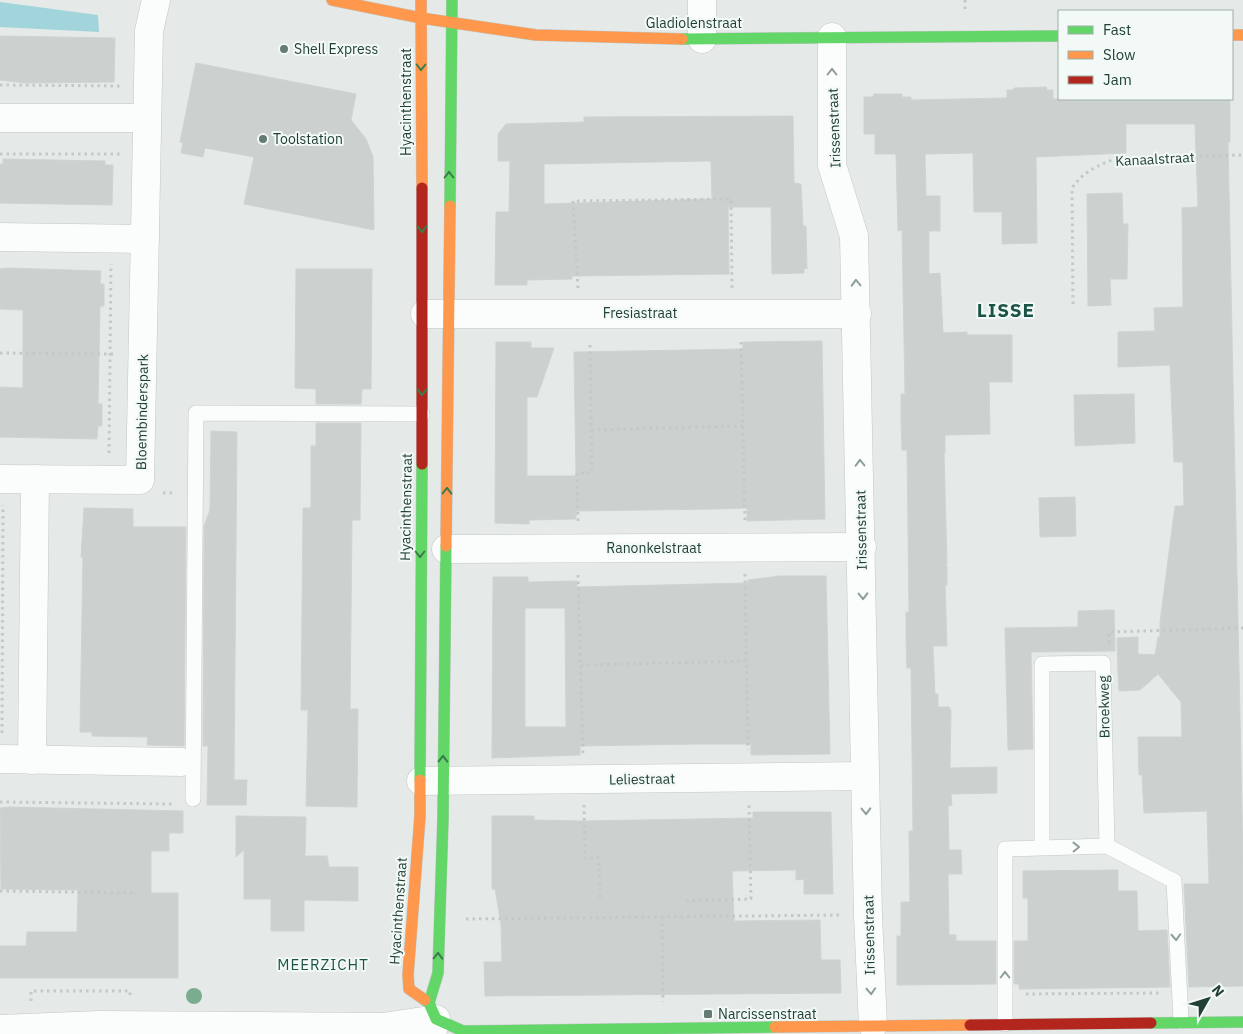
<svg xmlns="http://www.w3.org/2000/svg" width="1243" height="1034" font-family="'IBM Plex Sans',sans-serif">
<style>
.water{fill:#a2d4dc}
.building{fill:#ccd1cf;stroke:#ced4d1;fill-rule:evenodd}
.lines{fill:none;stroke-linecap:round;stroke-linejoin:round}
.lane-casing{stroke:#c2c7c5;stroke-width:16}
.street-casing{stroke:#c2c7c5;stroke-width:29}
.fast-casing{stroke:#c0c8c5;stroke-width:12}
.slow-casing{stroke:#c0c8c5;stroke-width:12}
.jam-casing{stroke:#c0c8c5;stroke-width:12}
.path{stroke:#c1cac7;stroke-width:3;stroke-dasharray:2.5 4;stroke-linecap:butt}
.lane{stroke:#fbfcfc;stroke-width:15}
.street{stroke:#fbfcfc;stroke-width:28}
.fast{stroke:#63d668;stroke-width:11}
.slow{stroke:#ff974d;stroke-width:11}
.jam{stroke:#b3261e;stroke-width:11}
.tree{fill:#7cac8f}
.oneway{stroke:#3b7c4b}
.oneway2{stroke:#8e9e9a}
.poi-dot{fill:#657c75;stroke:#f3f9f6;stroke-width:2}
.labels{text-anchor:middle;stroke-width:4;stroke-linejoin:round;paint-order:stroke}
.street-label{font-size:14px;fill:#204037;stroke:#f3f9f6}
.poi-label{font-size:14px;fill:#204037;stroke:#f3f9f6;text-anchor:start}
.neighbourhood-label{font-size:15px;letter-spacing:1px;fill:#1b5446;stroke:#f3f9f6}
.district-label{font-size:19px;font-weight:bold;letter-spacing:1px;fill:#1b5446;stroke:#f3f9f6}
</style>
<rect width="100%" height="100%" fill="#e5eae8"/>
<path class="water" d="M0,2L98,15L99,32L0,27Z"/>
<g class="building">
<path d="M0,36L115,38L114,82L25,83L0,80Z"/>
<path d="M196,63L356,94L351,120L366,139L373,157L374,230L244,204L254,157L205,148L203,157L181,153L183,143L180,142Z"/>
<path d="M1046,87L1047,90H1053V99H1230V142H1228L1243,860V986L1189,987L1184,884H1209L1207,811L1144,813L1142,775H1139L1138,737H1182L1181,702L1158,674L1140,690L1119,691L1118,672L1117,638L1138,637V654L1155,655L1158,637H1160V622L1175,506H1184L1183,462H1174L1170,365L1118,367V332L1155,331L1154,308L1183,307L1182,208L1198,207L1195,124H1126V153L1036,157L1037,243L1002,244V212H974L973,153L925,154L926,196H940V231H929V274L940,273L943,333L967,332V335H1012V382H989L990,434L945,435V453H944L947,564H945L947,566V585H945L947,646H933L935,694H938V707H949L951,711L950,768L997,767V793L951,794L952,805L948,806L949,850H961L962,874H948L949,935H956V941H996V984L897,985V936H901V902H910L909,831H913L911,668H907L906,640V612H909L907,450H902L901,421V394H905L902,230L898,231L896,154H875V134H864V97H873L874,94H902V97H911V100L1007,98V90H1012L1014,88Z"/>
<path d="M793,116L794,183L801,184L803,226H806L807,269L804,268V273L772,274L771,207H728L729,274L572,276V279L527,280V285H495L496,212H509L510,161H498V134L506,124L584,122V117ZM711,161L712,199L544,204V164Z"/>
<path d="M3,159L105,161V165H113L112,205L0,203V164H3Z"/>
<path d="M1122,193L1123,224H1128L1127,279H1110L1111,305L1088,306L1087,194Z"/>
<path d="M8,268L101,271L100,284H104V306H100L98,404H102V426H98L97,439L0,437V387L23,388V310L0,309V269Z"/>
<path d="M296,269H372L371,389H362L361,404H316V389L295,388Z"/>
<path d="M822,341L825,519L747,521V508L716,509L576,511V519L529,520V524L495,523L496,342H531V348H554L537,397H527V476H576L574,352L743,349V342Z"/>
<path d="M1134,394L1135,443L1075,446L1074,395Z"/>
<path d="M316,423H361L360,520H352L350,709H358L357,807L306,806L308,710H301L303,508H311V446H316Z"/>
<path d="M211,431L237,432L234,780H247L246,805H207L208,746H203L204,526L210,510Z"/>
<path d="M1075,497L1076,536L1040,537L1039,498Z"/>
<path d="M84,508L133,509V527H186L184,746L147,745L148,737L92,736V732H80L83,557H81Z"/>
<path d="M779,576H826L830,754L751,755V744H696L580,746V755L492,758L493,577H528V582L577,581V587L748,583V580ZM525,608H565L566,727H525Z"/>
<path d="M1114,610L1115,651L1031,652L1033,749L1008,750L1005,628L1078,627V611Z"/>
<path d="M9,807L183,811V833H169V851H151V893H178V978H0V946H26L27,932H77L78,890L1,889L0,808Z"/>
<path d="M753,812H831L833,894H804V879L796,880V870L732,871L734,921L820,920L821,960H840L841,993L485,996L484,962H502L501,924L495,889H492V816H534V820L582,821L753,818Z"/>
<path d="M236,816L306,817L305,856H327L329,867H358V901L304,900V931H271V899H244V850L236,857Z"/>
<path d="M1118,870V891H1137L1138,931L1167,930L1170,987L1019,989V984H1014V941H1028V898H1023V871Z"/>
</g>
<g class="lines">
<g class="lane-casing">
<g id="lane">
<path d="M193,799L196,413L422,414"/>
<path d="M1042,847V664L1103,663L1107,846"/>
<path d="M1005,1024V849L1107,846L1174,881L1181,1021"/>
</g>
</g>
<g class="street-casing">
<g id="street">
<path d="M832,37V165L854,236L868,915L873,1026"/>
<path d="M702,39V0"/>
<path d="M0,118H147"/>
<path d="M0,237L145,239"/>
<path d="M425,314H857"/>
<path d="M0,479L140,480L149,31L156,0"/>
<path d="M446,549L862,547"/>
<path d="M0,759L181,762"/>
<path d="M32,760L35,479"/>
<path d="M421,781L865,776"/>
<path d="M0,1029L99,1025L383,1027L436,1019L432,1034"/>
</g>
</g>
<g class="fast-casing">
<g id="fast">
<path d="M682,39L1059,36"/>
<path d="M450,206L452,0"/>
<path d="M420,780L422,464"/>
<path d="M425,1000L429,1003L436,1019L463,1031L775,1027"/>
<path d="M429,1003L438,973L443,818L446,546"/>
<path d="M1151,1023L1243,1022"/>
</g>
</g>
<g class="slow-casing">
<g id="slow">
<path d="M332,0L421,18L536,35L682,39"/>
<path d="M421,0L422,188"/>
<path d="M1232,35H1243"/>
<path d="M446,546L450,206"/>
<path d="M420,780V816L408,975L409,989L425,1000"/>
<path d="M775,1027L970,1025"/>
</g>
</g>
<g class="jam-casing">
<g id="jam">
<path d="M422,464V188"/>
<path d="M970,1025L1151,1023"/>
</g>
</g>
<g class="path">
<path d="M965,0V11"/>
<path d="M0,85L122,86"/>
<path d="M0,154H121"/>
<path d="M578,288L573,201L731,199L732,288"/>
<path d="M1073,304L1072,188C1083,172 1098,165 1115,159L1243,155"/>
<path d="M741,342L745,521"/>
<path d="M0,353L117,354"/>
<path d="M591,430L743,426"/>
<path d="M109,453L111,264"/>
<path d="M163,493H176"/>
<path d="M578,521L577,473H592L590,342"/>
<path d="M745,574L748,750"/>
<path d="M578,575L583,754"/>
<path d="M1109,643V632L1243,628"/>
<path d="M581,665L747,661"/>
<path d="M2,733L3,505"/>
<path d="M0,802L175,804"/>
<path d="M584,805L585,858H599L600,898"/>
<path d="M0,891L134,893"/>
<path d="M686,901L751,899L749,804"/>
<path d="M662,917L663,1002"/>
<path d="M466,919L842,915"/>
<path d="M1026,994L1160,993"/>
<path d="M31,1001V991H130V998"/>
</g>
<use href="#lane" class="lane"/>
<use href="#street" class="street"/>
<use href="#fast" class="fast"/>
<use href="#slow" class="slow"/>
<use href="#jam" class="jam"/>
</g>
<circle class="tree" cx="194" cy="996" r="8"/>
<defs><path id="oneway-chevron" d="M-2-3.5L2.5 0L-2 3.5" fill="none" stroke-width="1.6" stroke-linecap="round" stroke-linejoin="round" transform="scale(1.25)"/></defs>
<g class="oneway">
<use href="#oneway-chevron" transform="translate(421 67) rotate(90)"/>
<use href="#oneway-chevron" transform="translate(449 175) rotate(-90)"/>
<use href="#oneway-chevron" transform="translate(422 229) rotate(89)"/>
<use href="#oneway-chevron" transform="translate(422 392) rotate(91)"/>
<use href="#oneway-chevron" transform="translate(447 491) rotate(-89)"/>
<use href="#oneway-chevron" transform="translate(420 554) rotate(90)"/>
<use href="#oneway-chevron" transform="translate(443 759) rotate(-89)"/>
<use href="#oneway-chevron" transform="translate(438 956) rotate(-88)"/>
</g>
<g class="oneway2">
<use href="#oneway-chevron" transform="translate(832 72) rotate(-90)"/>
<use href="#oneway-chevron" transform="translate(856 283) rotate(-92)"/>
<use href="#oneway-chevron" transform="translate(860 463) rotate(-91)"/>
<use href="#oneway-chevron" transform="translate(863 596) rotate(89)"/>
<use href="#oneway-chevron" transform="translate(866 811) rotate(89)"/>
<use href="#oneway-chevron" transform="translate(1076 847) rotate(-1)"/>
<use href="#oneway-chevron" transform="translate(1176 937) rotate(87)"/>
<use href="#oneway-chevron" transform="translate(1005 975) rotate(-90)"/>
<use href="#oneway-chevron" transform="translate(871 991) rotate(87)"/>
</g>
<g class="poi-dot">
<circle cx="284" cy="49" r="5"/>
<circle cx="263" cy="139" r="5"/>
<rect x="703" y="1009" width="10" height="10" rx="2.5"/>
</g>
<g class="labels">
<g class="street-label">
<text x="694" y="28">Gladiolenstraat</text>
<text transform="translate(406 102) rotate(-90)" y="5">Hyacinthenstraat</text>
<text transform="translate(834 128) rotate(-92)" y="5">Irissenstraat</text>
<text transform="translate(1155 159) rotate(-3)" y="5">Kanaalstraat</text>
<text x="640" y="318">Fresiastraat</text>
<text transform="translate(142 412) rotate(-89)" y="5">Bloembinderspark</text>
<text transform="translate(406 507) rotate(-89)" y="5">Hyacinthenstraat</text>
<text transform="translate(861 530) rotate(-91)" y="5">Irissenstraat</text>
<text x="654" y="553">Ranonkelstraat</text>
<text transform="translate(1104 707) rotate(-91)" y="5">Broekweg</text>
<text transform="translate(642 779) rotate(-1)" y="5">Leliestraat</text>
<text transform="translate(398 911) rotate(-86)" y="5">Hyacinthenstraat</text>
<text transform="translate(869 935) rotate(-91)" y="5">Irissenstraat</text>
</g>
<g class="poi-label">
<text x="294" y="54">Shell Express</text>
<text x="273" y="144">Toolstation</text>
<text x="718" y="1019">Narcissenstraat</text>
</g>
<g class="neighbourhood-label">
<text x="323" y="970">MEERZICHT</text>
</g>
<g class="district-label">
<text x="1006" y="317">LISSE</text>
</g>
</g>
<rect x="1058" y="10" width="175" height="90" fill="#f3f9f6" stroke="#9fafaa"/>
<rect x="1068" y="26" width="25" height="8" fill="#63d668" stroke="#9fafaa"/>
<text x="1103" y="35" font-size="15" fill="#204037">Fast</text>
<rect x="1068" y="51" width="25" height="8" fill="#ff974d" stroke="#9fafaa"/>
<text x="1103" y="60" font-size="15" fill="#204037">Slow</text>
<rect x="1068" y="76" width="25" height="8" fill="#b3261e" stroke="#9fafaa"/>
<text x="1103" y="85" font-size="15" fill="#204037">Jam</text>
<g transform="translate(1208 999) rotate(51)" stroke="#f3f9f6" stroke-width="4" paint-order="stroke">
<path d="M0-4L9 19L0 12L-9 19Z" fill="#204037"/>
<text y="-8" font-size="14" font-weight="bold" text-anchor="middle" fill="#204037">N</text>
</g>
</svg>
